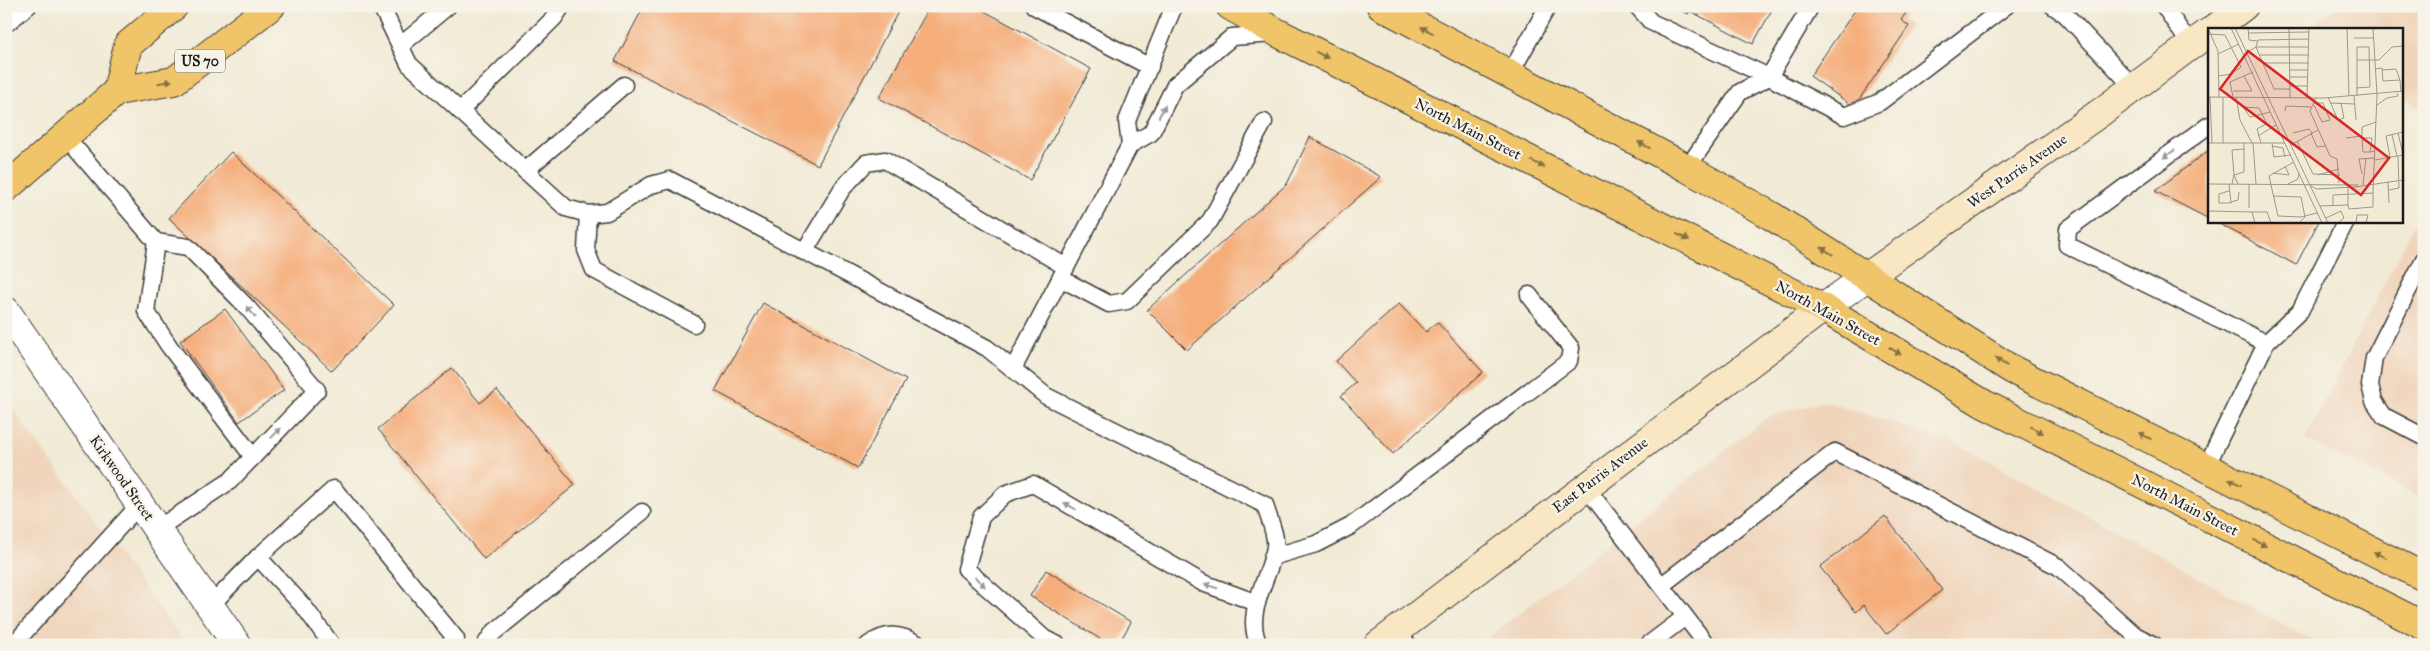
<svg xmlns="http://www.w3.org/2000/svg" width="2430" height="651" font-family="'IM FELL Great Primer',serif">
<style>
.built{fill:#f0d5bc}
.building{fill:#f5ad7a}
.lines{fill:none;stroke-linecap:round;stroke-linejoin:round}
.lane-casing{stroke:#3c3b38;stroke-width:19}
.street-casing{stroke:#3c3b38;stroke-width:30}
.secondary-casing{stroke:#3c3b38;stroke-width:30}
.primary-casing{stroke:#3c3b38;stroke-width:30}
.lane{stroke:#fff;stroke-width:16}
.street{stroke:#fff;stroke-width:28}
.secondary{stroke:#f9e7c3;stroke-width:28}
.primary{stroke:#f0c469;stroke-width:28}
.oneway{fill:#867042}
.oneway2{fill:#999}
.labels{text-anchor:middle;stroke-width:4.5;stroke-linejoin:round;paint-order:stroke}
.shield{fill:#f7f3e8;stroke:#5e5c59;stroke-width:1}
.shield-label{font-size:14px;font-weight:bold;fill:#1c1c1c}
.street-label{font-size:15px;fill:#1c1c1c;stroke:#f7f3e8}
.inset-road{fill:none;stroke:#9c988b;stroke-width:1}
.view{fill:#d62828;fill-opacity:0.15;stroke:#d62828;stroke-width:2.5}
.inset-edge{fill:none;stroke:#1c1c1c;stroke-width:2.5}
</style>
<rect width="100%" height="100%" fill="#f7f3e8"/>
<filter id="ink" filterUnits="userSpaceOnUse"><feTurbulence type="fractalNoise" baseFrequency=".02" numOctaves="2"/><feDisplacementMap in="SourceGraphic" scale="10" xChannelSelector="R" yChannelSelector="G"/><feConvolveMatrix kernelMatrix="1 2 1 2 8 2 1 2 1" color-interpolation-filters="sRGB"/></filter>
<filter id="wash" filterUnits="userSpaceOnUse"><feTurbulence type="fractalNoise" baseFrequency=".0096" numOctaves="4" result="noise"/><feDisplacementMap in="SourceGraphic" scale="20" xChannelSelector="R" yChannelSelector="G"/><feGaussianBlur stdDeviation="1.12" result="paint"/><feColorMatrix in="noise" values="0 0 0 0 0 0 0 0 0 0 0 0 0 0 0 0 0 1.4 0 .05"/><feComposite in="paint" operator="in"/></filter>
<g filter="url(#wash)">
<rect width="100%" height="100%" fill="#f1ead5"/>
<g class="built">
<path d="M2339,6H2424V110L2401,98V29H2307Z"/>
<path d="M2424,206V499L2305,439Z"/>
<path d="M6,400L186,645H6Z"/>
<path d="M1825,401L1959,444L2320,645H1479L1768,417Z"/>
</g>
<g id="blocks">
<g class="building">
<path d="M644,6H901L818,165L615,61Z"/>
<path d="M930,6H975L1091,69L1030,180L879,98Z"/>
<path d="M1672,6H1774L1753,44L1690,11L1688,14Z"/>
<path d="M1858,6H1911L1901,20L1909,26L1854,107L1810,76Z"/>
<path d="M1310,137L1381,177L1187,350L1147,310L1287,184Z"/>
<path d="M2209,150V219L2155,191Z"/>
<path d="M231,152L394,305L332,371L169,218Z"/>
<path d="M2214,221H2319L2296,265Z"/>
<path d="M763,303L906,380L858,468L715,391Z"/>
<path d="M1399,304L1426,332L1437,322L1483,372L1393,454L1341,396L1356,383L1336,361Z"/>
<path d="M225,309L284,390L239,422L180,341Z"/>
<path d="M452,368L480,403L497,390L575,485L484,559L378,429Z"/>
<path d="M1885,516L1942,590L1886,634L1864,605L1856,612L1820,567Z"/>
<path d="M1046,570L1131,622L1118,645H1110L1030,596Z"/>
</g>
</g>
</g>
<g filter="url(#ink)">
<use href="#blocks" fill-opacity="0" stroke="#3c3b38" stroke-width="1"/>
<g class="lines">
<g class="lane-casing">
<g id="lane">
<path d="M381,6L409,64L566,208L588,214L607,212L651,185L670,180L987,348L1046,396L1265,505C1268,517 1277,535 1275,547C1270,578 1243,612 1259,645"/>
<path d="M1034,6L1150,67"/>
<path d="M1637,6L1651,22L1769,77L1844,116L1880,102L2006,6"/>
<path d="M2053,6L2065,14L2134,88"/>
<path d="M2164,6L2191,46"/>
<path d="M6,24L28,6"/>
<path d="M400,46L448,6"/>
<path d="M1510,74L1548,6"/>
<path d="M460,111L554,18L562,6"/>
<path d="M2209,125L2068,229L2067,245L2266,343"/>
<path d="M65,136L156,242L188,247L247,307L317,390L230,481L157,529"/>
<path d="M1130,145L1127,121L1174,6"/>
<path d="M1687,168L1740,92L1769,77L1811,6"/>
<path d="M525,171L624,85"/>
<path d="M588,214L586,250L594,270L694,324"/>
<path d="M156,242L146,311L169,346L253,457"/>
<path d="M804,252L842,189L866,163L885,160L1066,267"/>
<path d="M2424,259L2374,358L2370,385L2374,401L2384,416L2424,437"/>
<path d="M1060,278L1109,304L1127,301L1210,221L1264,122"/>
<path d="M1013,369L1130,145L1151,133L1175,85L1232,37L1274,34"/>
<path d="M2206,467L2266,343L2300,311L2346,221"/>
<path d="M1585,486L1707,645"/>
<path d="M258,557L334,489L456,639L449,645"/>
<path d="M1272,557L1316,544L1351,526L1569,361L1571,348L1529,295"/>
<path d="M1662,585L1835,452L2059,567L2135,635L2154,645"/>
<path d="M210,606L258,557L305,608L332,645"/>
<path d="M1396,631L1408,645"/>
<path d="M13,645L140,504"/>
<path d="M485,645L493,633L642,512"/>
<path d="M868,645C887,632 900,633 920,645"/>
<path d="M1058,645L1045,639L966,569L981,517L1005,494L1033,484L1203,583L1257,603"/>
<path d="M1648,645L1685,617"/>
</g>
</g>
<g class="street-casing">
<g id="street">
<path d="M1823,308L1868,276"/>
<path d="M6,311L237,645"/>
</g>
</g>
<g class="secondary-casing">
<g id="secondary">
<path d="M2214,29L2244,6"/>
<path d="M1868,276L2101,112L2209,32"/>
<path d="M1378,645L1823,308"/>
</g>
</g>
<g class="primary-casing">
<g id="primary">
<path d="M1230,6L1278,33L1823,308L1984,404L2424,626"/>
<path d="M1381,6L1687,168L1770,215L2011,369L2424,577"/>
<path d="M117,91L128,45L174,6"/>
<path d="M6,188L117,91L174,81L271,6"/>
</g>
</g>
<use href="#lane" class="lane"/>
<use href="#street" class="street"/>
<use href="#secondary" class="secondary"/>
<use href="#primary" class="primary"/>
</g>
<defs><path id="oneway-solid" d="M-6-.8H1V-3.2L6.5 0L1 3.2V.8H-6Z" transform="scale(1.25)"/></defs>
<g class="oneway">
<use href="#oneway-solid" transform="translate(1427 30) rotate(-152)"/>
<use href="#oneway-solid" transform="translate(1322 55) rotate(27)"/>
<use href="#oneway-solid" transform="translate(165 82) rotate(-10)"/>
<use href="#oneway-solid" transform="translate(1644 145) rotate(-152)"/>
<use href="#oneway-solid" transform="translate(1538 164) rotate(27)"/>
<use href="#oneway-solid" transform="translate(1683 237) rotate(27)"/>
<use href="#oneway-solid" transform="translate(1827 251) rotate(-148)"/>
<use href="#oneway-solid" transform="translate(1895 351) rotate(31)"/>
<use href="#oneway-solid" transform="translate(2001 362) rotate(-147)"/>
<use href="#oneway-solid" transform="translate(2037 430) rotate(27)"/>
<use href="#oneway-solid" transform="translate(2145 436) rotate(-153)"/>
<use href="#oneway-solid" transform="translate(2235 482) rotate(-153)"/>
<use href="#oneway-solid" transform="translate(2260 543) rotate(27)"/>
<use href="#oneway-solid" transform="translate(2380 555) rotate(-153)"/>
</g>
<g class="oneway2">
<use href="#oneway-solid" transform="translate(1162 111) rotate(-63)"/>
<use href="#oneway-solid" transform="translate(2169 154) rotate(144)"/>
<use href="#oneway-solid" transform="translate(251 312) rotate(-131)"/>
<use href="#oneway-solid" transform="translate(276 433) rotate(-46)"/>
<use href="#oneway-solid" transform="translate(1070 506) rotate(-150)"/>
<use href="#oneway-solid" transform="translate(980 582) rotate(43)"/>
<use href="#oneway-solid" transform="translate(1211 586) rotate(-160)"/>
</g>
</g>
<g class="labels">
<rect class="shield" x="175" y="49.5" width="50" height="23" rx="4"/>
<g class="shield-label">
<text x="200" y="66">US 70</text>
</g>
<g class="street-label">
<text transform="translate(1468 129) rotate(27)" y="5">North Main Street</text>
<text transform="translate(2017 171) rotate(-35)" y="5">West Parris Avenue</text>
<text transform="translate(1828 313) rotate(29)" y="5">North Main Street</text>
<text transform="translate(1600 475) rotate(-37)" y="5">East Parris Avenue</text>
<text transform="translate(122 478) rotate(55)" y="5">Kirkwood Street</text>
<text transform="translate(2185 505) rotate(27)" y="5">North Main Street</text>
</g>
</g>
<g transform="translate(2208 28)">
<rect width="195" height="195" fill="#f1ead5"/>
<path class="inset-road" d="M0,0L10,23L11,69M23,0L114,195M27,0L120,195M40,0L41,12L49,13M81,0L82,70M139,0L141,68M40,5L101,4M0,6L17,7L33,39L23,46L11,48M146,10H166M101,11L50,12L48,19H101M39,24L48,19L66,61H82M10,26L31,16M52,27H101M56,35H101M167,41L174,40L175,53L192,52L193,64M82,42H99M174,42L188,41L192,52M82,49H99M82,58H99M148,60L162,59L161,19H149V32M25,63H44L36,48M146,68L148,92M149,68V32H171L184,19L195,18M0,69L116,70L195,63M2,69L4,115M15,69V115M25,69L22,54L45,44M28,69L32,92L44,115M120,69L130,92L136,90L133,75M99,70L101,0M108,70L102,83L122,128L129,131L131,155M122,75L147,76M106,77L114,94L122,92L115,75H108M169,77L179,70L190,68L189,65M77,83L78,78L103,79M85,105L101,101L104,105M103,105L109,119L117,118M190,105L195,126M184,107L189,128M50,108L68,97M138,110L154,108V99L168,94M164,110L162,124L167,123M89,113L105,146L132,147M0,115H77M36,115V121L24,122L26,147L36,144V121M45,115L48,156M53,115L49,101L58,96V94L51,80L35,79L42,89L62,84M64,115L66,129L83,127M83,117L110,102M64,118L75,120L77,129M162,124H155L154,110H164M182,129L178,108L195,104M167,132L195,127M86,134L61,148L70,188L93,189L109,185M65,145L81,147L77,138M154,146L151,131L167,130M110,147L131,141M180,154L181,175M0,156L150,157M24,156L26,147L30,156M41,156V180M80,156L90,151L91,145M102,157L108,161L147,159L195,152M155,157L158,130M181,162L191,160L190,128M21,163L11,166V175H23L21,156M65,168L93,169L97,189L91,195M23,174L30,172L31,164M125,177V167L165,165L169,67L165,0M140,177L141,181L165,179V165M112,178L140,177V160M0,183L44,184L47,195M44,184H59L63,195M118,190L133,183L136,190L130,195M148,195L149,187H160L158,195"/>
<path class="view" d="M40,23L181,130L153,167L12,61Z"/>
<rect width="195" height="195" class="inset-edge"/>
</g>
<rect width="2430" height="651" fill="none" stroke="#f7f3e8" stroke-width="25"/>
</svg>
